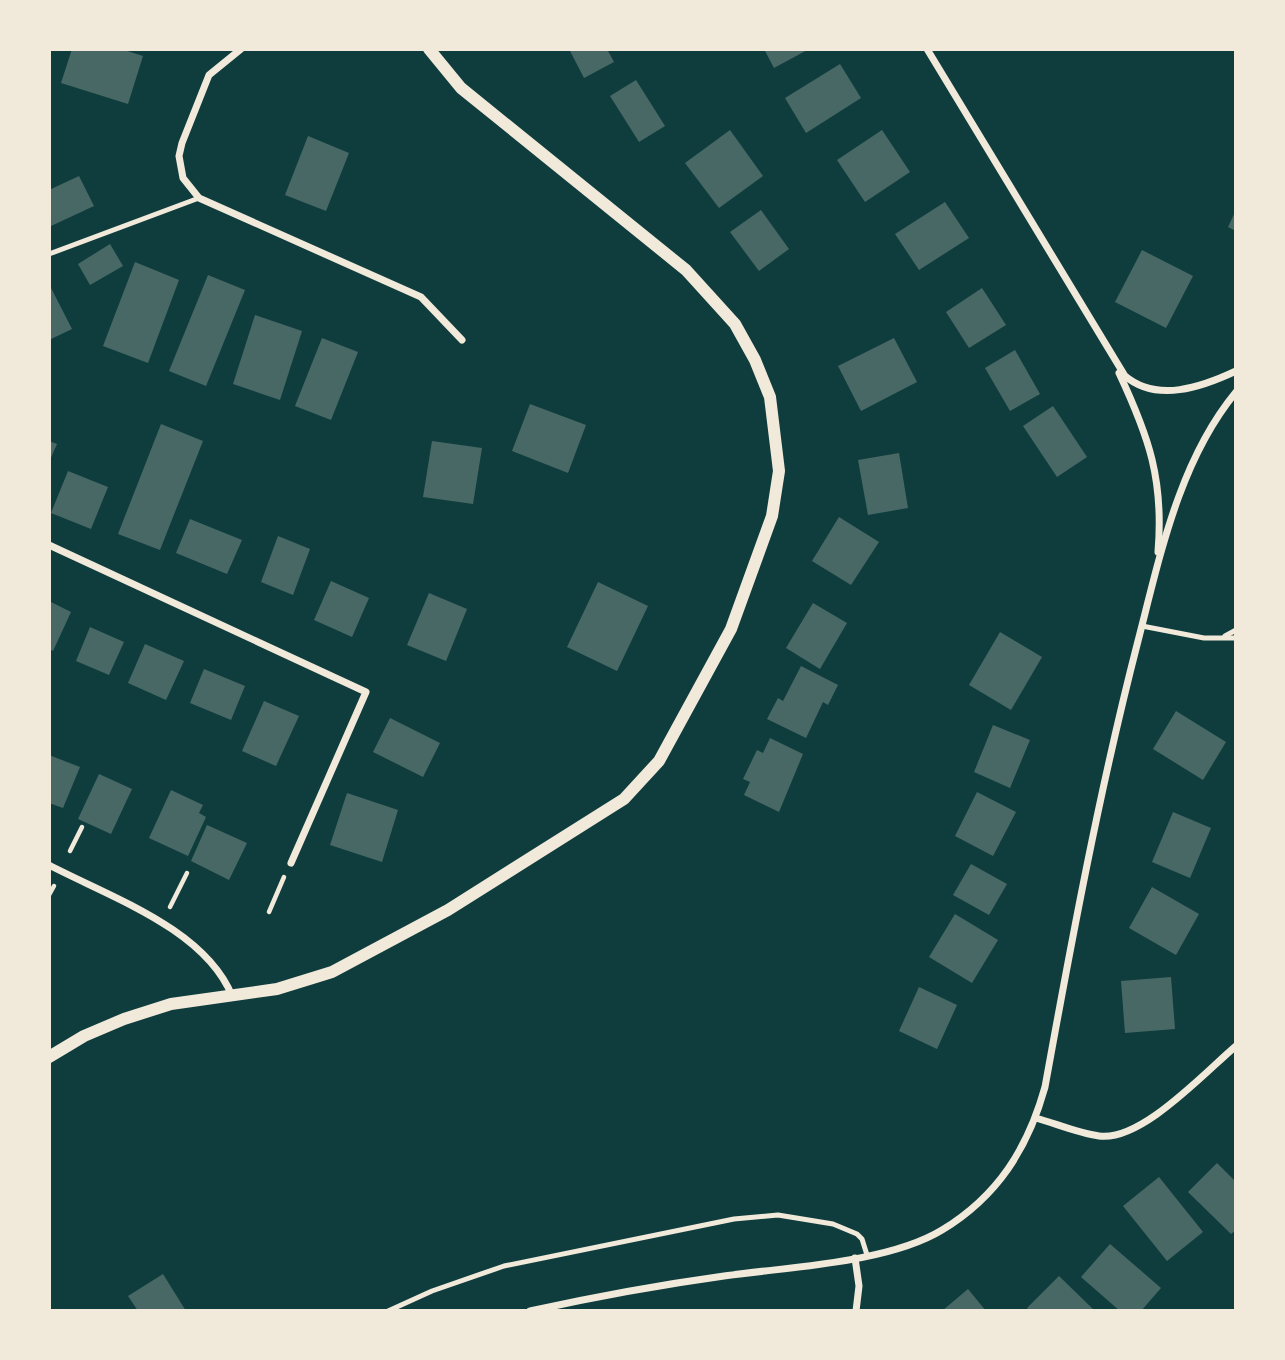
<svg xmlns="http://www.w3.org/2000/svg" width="1285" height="1360" font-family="Inter,sans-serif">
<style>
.building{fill:#486865}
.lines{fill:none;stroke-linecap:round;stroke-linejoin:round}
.path{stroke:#f1e9da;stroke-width:4.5}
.service{stroke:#f1e9da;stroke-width:5}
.minor{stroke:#f1e9da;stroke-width:7}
.tertiary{stroke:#f1e9da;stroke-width:12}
</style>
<rect width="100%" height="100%" fill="#0f3d3e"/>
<g class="building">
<path d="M72,49H121L143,56L128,104L61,83Z"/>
<path d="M569,49H607L614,62L584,78Z"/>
<path d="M764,49H809L774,68Z"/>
<path d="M840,64L861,98L806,133L785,98Z"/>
<path d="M636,80L665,126L639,142L610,96Z"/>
<path d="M730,130L763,176L719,208L685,163Z"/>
<path d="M882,130L910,172L865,202L837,160Z"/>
<path d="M308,136L349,153L326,211L285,195Z"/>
<path d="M79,176L94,206L51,226L49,190Z"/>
<path d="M945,202L969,238L919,270L895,234Z"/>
<path d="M761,210L789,249L759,271L730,232Z"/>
<path d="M1236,210V231L1228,227Z"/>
<path d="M110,244L123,266L90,285L78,264Z"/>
<path d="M1142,250L1193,276L1166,328L1115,302Z"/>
<path d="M135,262L179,280L148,363L103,346Z"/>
<path d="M208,275L245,290L206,386L169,371Z"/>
<path d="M49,284L72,329L49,340Z"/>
<path d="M982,288L1006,325L969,348L946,312Z"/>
<path d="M255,315L302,331L280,400L233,384Z"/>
<path d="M322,338L358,352L331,420L295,406Z"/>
<path d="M894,338L917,382L861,411L838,366Z"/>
<path d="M1015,350L1040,394L1010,411L985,368Z"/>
<path d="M530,404L586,425L568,473L512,451Z"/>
<path d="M1053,406L1087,457L1057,477L1023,426Z"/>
<path d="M161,424L203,441L160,550L118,534Z"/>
<path d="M49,441L57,444L49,462Z"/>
<path d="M432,441L482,448L473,504L423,497Z"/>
<path d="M899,453L908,508L868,515L858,460Z"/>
<path d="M68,471L108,487L91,529L51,513Z"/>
<path d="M839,517L879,542L851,585L812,561Z"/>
<path d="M190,519L242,540L227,574L176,553Z"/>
<path d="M278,536L310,549L293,595L261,582Z"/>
<path d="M331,581L369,598L352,637L314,620Z"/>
<path d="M598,582L648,606L617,671L567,647Z"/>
<path d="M429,593L467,609L446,661L407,645Z"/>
<path d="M49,601L71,612L53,651L49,649Z"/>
<path d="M813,603L847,623L820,669L786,648Z"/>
<path d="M90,627L124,642L109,675L76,661Z"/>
<path d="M1000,632L1042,657L1011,710L969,685Z"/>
<path d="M145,644L184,661L166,700L128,683Z"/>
<path d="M801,666L838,685L828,705L823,702L806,738L767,719L778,698L783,701Z"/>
<path d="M204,669L245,686L231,720L190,703Z"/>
<path d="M264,701L299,716L276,766L242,751Z"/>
<path d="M1176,711L1226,742L1203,780L1153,749Z"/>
<path d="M390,718L440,743L423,777L373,752Z"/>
<path d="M993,725L1030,740L1010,788L974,772Z"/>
<path d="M770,738L803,754L779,812L744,795L750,782L743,779L757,750L763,753Z"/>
<path d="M49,755L80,767L63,808L49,803Z"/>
<path d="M99,774L132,789L111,834L78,819Z"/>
<path d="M171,790L203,805L199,813L206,817L188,856L149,838Z"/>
<path d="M977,792L1016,812L993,856L955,836Z"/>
<path d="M347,793L398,810L382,862L330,845Z"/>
<path d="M1173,812L1211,828L1190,878L1152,862Z"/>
<path d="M207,825L247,843L229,880L191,861Z"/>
<path d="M971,864L1007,884L989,915L953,895Z"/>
<path d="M1152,887L1199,914L1176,955L1129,928Z"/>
<path d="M955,914L998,940L972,983L929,957Z"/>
<path d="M1171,977L1175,1029L1125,1033L1121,981Z"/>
<path d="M919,987L957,1005L937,1049L899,1031Z"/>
<path d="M1217,1163L1236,1182V1230L1231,1234L1188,1192Z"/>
<path d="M1159,1177L1203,1232L1167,1261L1123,1206Z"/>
<path d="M1110,1244L1161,1288L1141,1311H1120L1081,1277Z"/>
<path d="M163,1274L186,1311H138L128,1296Z"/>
<path d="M1059,1276L1095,1311H1030L1027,1308Z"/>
<path d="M968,1289L986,1311H942Z"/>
</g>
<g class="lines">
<g class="path">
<path d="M70,851L82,827"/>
<path d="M49,895L54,886"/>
<path d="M170,907L187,873"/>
<path d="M269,912L284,877"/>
</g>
<g class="service">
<path d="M49,254L199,198"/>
<path d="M1142,626L1204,638H1236"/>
<path d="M1225,636L1236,630"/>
<path d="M388,1311L432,1291L504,1266L734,1219L778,1215L833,1224L857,1234L862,1239L867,1255"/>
</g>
<g class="minor">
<path d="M241,49L209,75L182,143L179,156L183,178L199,198L421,297L462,340"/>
<path d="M927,49L1125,376C1157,403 1202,387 1236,371"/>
<path d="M1119,373C1149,437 1164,480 1158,552"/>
<path d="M49,545L366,692L291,863"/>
<path d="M49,865C110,897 205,929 232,996"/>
<path d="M1036,1118C1057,1124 1078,1133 1099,1136C1141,1142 1204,1073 1236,1046"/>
<path d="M855,1258L859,1286L856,1311"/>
<path d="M530,1311C594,1297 659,1285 724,1276C787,1267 888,1263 942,1230C998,1196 1028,1148 1045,1087C1072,938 1100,788 1138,641C1160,556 1179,461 1236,392"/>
</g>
<path class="tertiary" d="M49,1057L84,1036L124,1019L171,1004L277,989L332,972L448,910L624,799L659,761L731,629L772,516L779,471L770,397L755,360L735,324L686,270L461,88L429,49"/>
</g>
<rect width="1285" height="1360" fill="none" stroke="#f1e9da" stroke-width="102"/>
</svg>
